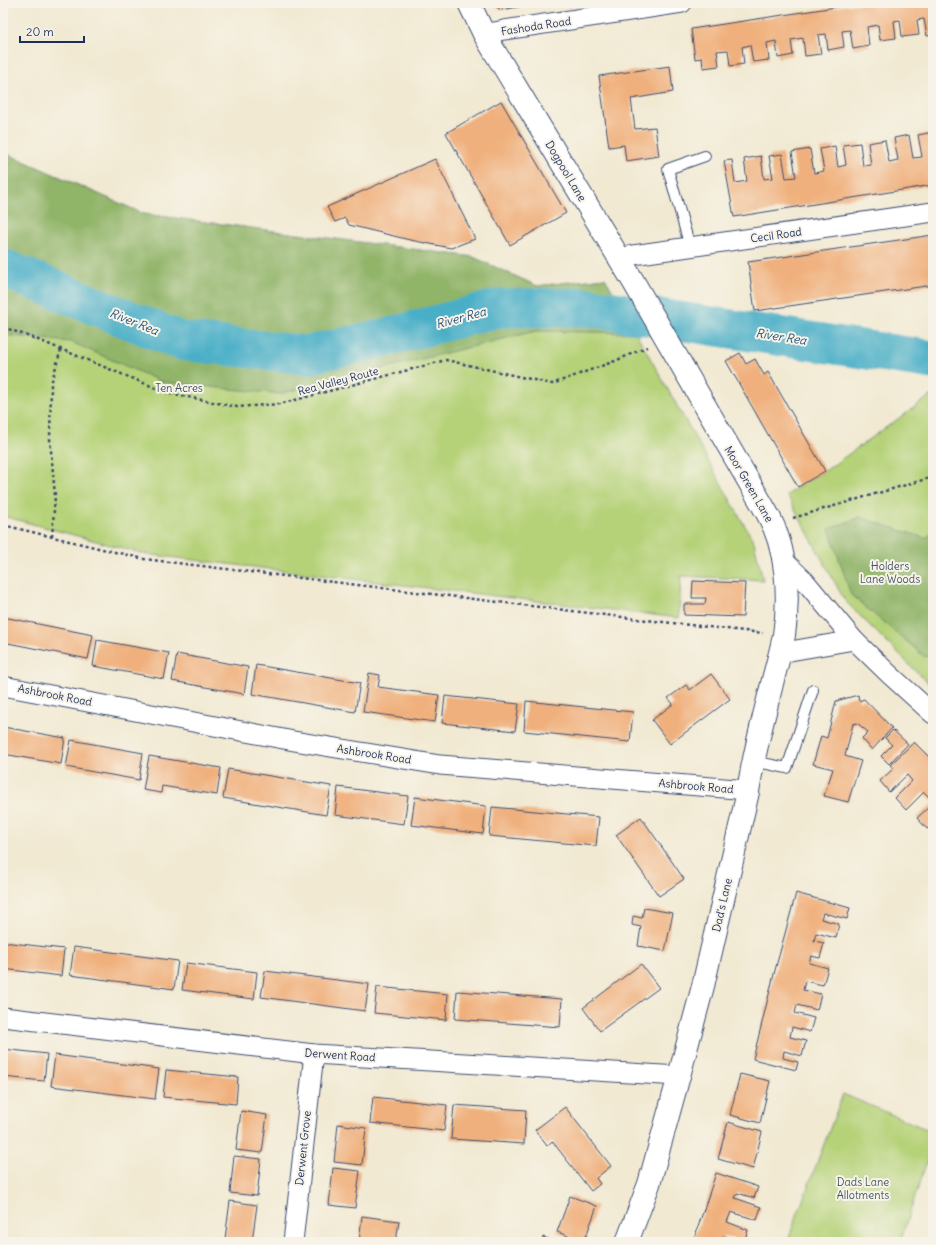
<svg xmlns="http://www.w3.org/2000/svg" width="936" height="1245" font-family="Delius,sans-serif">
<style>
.green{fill:#b5d278;stroke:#68806b}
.forest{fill:#90b468;stroke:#567263}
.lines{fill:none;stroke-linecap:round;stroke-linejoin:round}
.river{stroke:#48afc7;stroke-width:39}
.building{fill:#f0b07d}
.service-casing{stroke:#3b4b6f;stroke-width:12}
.minor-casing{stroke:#3b4b6f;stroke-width:21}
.tertiary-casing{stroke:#3b4b6f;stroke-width:24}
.path{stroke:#3b4b6f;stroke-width:2.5;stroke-dasharray:3 3;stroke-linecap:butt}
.service{stroke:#fff;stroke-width:10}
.minor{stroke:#fff;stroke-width:19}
.tertiary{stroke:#fff;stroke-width:22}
.labels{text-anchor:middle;stroke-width:4;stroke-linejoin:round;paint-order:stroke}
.street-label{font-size:11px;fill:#1b2f5e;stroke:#f7f3e8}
.park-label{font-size:11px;fill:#425864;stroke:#f7f3e8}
.water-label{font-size:12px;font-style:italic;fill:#28557e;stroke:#f7f3e8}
</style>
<rect width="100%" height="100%" fill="#f7f3e8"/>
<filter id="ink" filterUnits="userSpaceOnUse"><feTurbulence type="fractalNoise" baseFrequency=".025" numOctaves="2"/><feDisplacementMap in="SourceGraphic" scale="8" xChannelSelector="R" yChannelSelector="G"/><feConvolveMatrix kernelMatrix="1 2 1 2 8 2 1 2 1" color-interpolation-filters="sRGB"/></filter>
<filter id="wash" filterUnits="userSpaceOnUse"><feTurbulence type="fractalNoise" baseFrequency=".012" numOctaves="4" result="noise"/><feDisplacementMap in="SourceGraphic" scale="16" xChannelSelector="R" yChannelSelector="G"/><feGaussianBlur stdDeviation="0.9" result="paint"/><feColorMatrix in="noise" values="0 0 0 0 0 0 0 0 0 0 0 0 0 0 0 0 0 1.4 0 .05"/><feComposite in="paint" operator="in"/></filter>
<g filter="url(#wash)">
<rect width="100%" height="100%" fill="#f1e9d2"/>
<g class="green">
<path d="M3,152L144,214L473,257L537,286L605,278L754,542L763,580L681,576L679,618L144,554L3,516Z"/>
<path d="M933,394V685L931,686L845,601L787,495L798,487L825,471Z"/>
<path d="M843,1094L933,1132V1143L900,1242H787Z"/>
</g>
<g class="forest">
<path d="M3,152L144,214L473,257L537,286L605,278L637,333L536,331L279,394L162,382L71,342L3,335Z"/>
<path d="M860,517L925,538L933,533V653L925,657L851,595L829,529Z"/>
</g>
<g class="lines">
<path class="river" d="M3,268L181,341L307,355L384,338L499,308L588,307L933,360"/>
</g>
<g id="blocks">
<g class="building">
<path d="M493,3H535V4L501,10L495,6Z"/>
<path d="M569,3H582V4L569,6Z"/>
<path d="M862,3H933V35L927,36L924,19L917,20L919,35L902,37L900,20L894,21L896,38L880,40L878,25L867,27L869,46L853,49L850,30L842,31L844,47L828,50L826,34L818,35L821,54L805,56L803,38L791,40L793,55L778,58L776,41L767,43L769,60L753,62L750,45L742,47L744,64L730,66L728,50L717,51L719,66L703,68L702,58L695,59L691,29Z"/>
<path d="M670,66L673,92L631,99L635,129L655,127L659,156L626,161L624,145L609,147L599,76Z"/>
<path d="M501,101L566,213L510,245L446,133Z"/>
<path d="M933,132V185L734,217L724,161L732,160L735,183L747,181L744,159L761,156L764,179L773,178L769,156L782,154L786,178L796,177L792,152L810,149L814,173L824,171L820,149L835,146L838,167L846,165L843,145L860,143L863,166L871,165L868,143L885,140L889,162L898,160L894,138L909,135L913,158L922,157L918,135Z"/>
<path d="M435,159L475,239L451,248L410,240L349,225L345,218L335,222L327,207Z"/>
<path d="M933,235V285L755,311L748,262Z"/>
<path d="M740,353L746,364L755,359L764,375L768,372L825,471L798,487L726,361Z"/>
<path d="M693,581L745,583L743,617L684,615V604H705L706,598H692Z"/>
<path d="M3,617L93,635L88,659L3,642Z"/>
<path d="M97,640L169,653L164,679L93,666Z"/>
<path d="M177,654L248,667L244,694L172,681Z"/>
<path d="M256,665L360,683L355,712L252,694Z"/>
<path d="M369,673L380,675L378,687L439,695L435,722L363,712Z"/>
<path d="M711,674L730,699L670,744L652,720L673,704L668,698L686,685L690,690Z"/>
<path d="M858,695L859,701L864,699L892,728L872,750L862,738L868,732L857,723L853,724L845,756L861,761L848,802L824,796L833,769L813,764L821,736L827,738L836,701Z"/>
<path d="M445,696L519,704L515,731L442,723Z"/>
<path d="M526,701L633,712L630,742L524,731Z"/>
<path d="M3,727L65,738L61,764L3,754Z"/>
<path d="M893,730L908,744L889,764L881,756L892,745L885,738Z"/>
<path d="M71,740L143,753L139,780L66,767Z"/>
<path d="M914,742L933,761V801L924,792L906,810L895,798L912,781L907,775L889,792L880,781L894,768L890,765Z"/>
<path d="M149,756L221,768L217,795L162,786L161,793L143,790Z"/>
<path d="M228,769L331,786L326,815L223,798Z"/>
<path d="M338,787L408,796L404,824L335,815Z"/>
<path d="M415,797L486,806L483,834L411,825Z"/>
<path d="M933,803V823L927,829L917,818Z"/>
<path d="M492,807L599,817L596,846L489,836Z"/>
<path d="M641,817L684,879L659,896L616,835Z"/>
<path d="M796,893L850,908L847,919L823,913L821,919L839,924L836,938L816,933L814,941L824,943L820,958L811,956L809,963L828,968L823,985L805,981L803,990L821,994L817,1010L797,1005L795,1013L814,1018L810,1032L792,1027L790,1037L806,1041L802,1056L784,1051L783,1058L798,1062L796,1070L753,1059L774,974Z"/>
<path d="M644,908L673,913L665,951L638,946L641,927L632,925L633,916L642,918Z"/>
<path d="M3,942L64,949L61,976L3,969Z"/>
<path d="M74,947L178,961L174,989L70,975Z"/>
<path d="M186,963L257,972L254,999L182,990Z"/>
<path d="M641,964L659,988L600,1031L583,1008Z"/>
<path d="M265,971L369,984L365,1011L261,997Z"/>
<path d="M377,987L448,994L446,1020L374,1013Z"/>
<path d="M457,991L562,999L560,1027L455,1019Z"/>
<path d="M3,1049L47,1054L44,1081L3,1077Z"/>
<path d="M55,1055L159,1069L155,1099L51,1086Z"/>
<path d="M166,1070L238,1077L236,1104L163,1097Z"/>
<path d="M740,1074L770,1081L760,1123L730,1115Z"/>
<path d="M373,1097L447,1105L444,1131L370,1123Z"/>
<path d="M454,1105L526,1110L524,1144L451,1139Z"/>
<path d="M565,1107L611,1166L596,1178L600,1184L591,1191L552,1141L547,1146L535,1130Z"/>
<path d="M241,1111L267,1115L262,1153L236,1150Z"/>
<path d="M728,1122L762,1132L753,1169L718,1159Z"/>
<path d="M338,1124L366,1128L362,1165L334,1162Z"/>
<path d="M234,1156L261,1159L257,1196L230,1193Z"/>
<path d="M333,1168L360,1171L355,1208L329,1205Z"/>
<path d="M716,1173L758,1187L754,1198L737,1193L735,1198L761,1207L757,1220L731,1212L727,1222L748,1230L744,1242L723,1236L721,1242H693Z"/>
<path d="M570,1196L597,1206L584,1242L557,1232Z"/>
<path d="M230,1201L257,1205L252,1242L225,1239Z"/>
<path d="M362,1216L399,1221L396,1242H359Z"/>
<path d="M543,1237L557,1242H541Z"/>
</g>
</g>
</g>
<g filter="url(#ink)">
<use href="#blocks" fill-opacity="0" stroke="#3b4b6f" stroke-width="1"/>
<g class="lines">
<g class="service-casing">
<g id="service">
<path d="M690,247L668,169L705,156"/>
<path d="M753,761L787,768L813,690"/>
</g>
</g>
<g class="minor-casing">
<g id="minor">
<path d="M484,34L504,30L682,3"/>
<path d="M619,259L633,255L933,212"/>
<path d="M784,561L804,580L854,640L889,674L933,714"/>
<path d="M779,655L790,651L854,640"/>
<path d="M3,686L294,741L440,765L736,789L748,792"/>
<path d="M3,1017L314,1054L679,1076"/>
<path d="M293,1242L314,1054"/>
</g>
</g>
<g class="tertiary-casing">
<path id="tertiary" d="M469,3L484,34L633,281L767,513C787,548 790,595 784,635C781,652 775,670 771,688C762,723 753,757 748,792L703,986L679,1076L649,1184L627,1242"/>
</g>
<g class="path">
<path d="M3,327L36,339L168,393L237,407L280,404L446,360L552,384L615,361L647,347"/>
<path d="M793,518L933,477"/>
<path d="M3,525L144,559L663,622L763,633"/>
<path d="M52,537L55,496L50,439L51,384L61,349"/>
</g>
<use href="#service" class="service"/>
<use href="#minor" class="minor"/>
<use href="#tertiary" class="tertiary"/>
</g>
</g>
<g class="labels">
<g class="street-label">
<text transform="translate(536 26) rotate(-9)" y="4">Fashoda Road</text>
<text transform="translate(566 171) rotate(59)" y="4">Dogpool Lane</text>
<text transform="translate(776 235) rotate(-8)" y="4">Cecil Road</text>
<text transform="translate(338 381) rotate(-15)" y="4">Rea Valley Route</text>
<text transform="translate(749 484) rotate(60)" y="4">Moor Green Lane</text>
<text transform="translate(55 695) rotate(11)" y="4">Ashbrook Road</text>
<text transform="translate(374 754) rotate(9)" y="4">Ashbrook Road</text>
<text transform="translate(696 786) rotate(5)" y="4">Ashbrook Road</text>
<text transform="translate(722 905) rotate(-77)" y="4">Dad's Lane</text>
<text transform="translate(340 1055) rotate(4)" y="4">Derwent Road</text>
<text transform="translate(303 1148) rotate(-84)" y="4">Derwent Grove</text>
</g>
<g class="park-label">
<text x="179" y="392">Ten Acres</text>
<text x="890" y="570">Holders<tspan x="890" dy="13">Lane Woods</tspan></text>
<text x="863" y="1186">Dads Lane<tspan x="863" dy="13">Allotments</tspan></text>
</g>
<g class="water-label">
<text transform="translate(461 318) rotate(-15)" y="4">River Rea</text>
<text transform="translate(134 322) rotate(22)" y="4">River Rea</text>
<text transform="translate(781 337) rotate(9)" y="4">River Rea</text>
</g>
</g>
<rect width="936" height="1245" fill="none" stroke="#f7f3e8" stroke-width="16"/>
<path d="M20 36v6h64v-6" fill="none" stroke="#1b2f5e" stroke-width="2"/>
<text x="26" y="36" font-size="12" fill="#1b2f5e" stroke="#f7f3e8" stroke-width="3" paint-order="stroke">20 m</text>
</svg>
